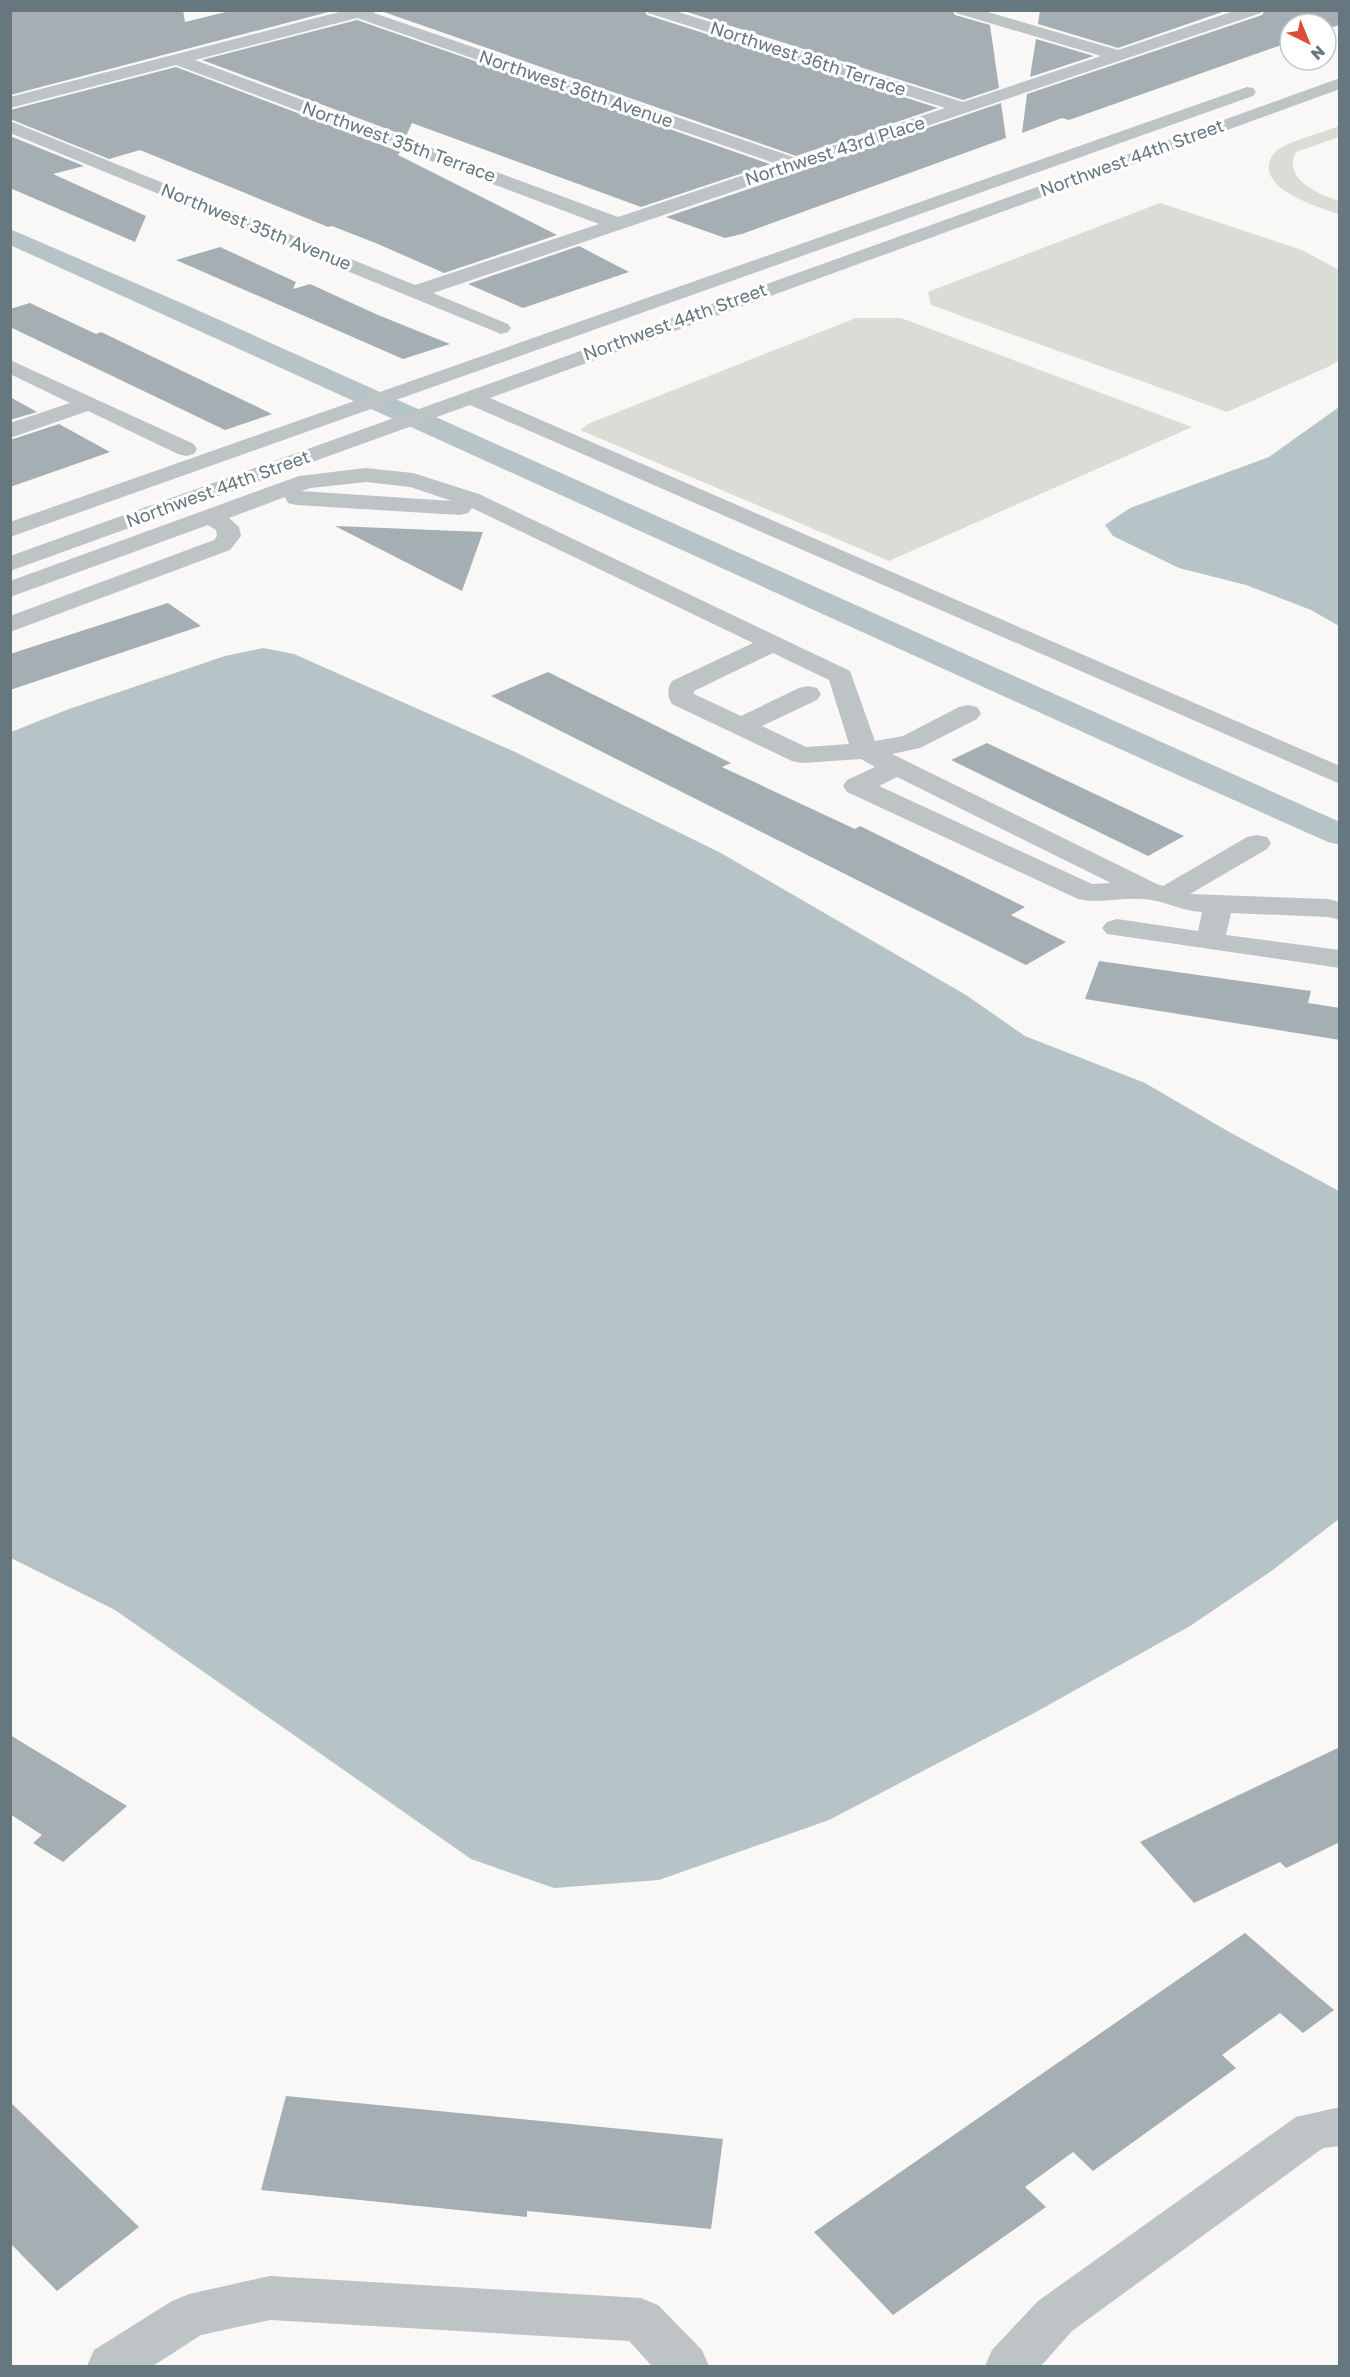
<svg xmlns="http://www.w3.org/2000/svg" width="1350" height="2377" font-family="'Golos Text',sans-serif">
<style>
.green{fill:#d9ddd6}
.water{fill:#b7c4c7}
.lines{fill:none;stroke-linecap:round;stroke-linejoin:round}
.canal{fill:#b7c4c7;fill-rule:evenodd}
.building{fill:#a5afb3}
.minor{fill:#bec3c6;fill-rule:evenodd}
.labels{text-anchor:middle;stroke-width:6;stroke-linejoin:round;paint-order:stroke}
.far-street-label{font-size:18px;fill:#66777f;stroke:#fff}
</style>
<rect width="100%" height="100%" fill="#f9f8f6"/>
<g class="green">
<path d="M1339,126V137L1296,152C1282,179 1318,194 1339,201V214C1320,208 1264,191 1269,164C1270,158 1274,152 1279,149C1294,139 1322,133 1339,126Z"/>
<path d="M1160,203L1302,250L1339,270V360L1330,366L1227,412L931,305L928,292Z"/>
<path d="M856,318H901L1192,427L889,561L580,430L590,423Z"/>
</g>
<g class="water">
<path d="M1339,407V626L1311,610L1246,585L1179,568L1113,536L1105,525L1130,508L1269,457Z"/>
<path d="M263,648L294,654L513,751L721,853L966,995L1025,1036L1145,1083L1231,1133L1339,1191V1519L1270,1572L1190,1626L1036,1712L829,1820L659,1880L554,1888L471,1859L115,1610L11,1558V732L69,709L225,656Z"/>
</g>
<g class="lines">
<path class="canal" d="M10,229L186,305L1340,822V845L1328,842L1162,768L10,245Z"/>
</g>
<g class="building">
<path d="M10,10H183L185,22L234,10H336L10,95Z"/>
<path d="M378,10H644L647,15L938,108L796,156Z"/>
<path d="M681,10H952L955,15L990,25L999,88L963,100Z"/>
<path d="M1040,10H1228L1118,48L1038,24Z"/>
<path d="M1265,10H1340V25L1326,29V24H1290V42L1069,120L1062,118L1022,133L1027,94L1262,15Z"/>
<path d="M357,20L770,164L641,207L412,123L406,136L202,60Z"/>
<path d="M1036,39L1094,56L1030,77Z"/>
<path d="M176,67L400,152L398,155L557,235L444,273L378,244L332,226L328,227L140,150L109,159L10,119V110Z"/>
<path d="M1001,103L1006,138L742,234L725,238L666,217Z"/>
<path d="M10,136L84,166L53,174L146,216L135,242L10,188Z"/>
<path d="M579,246L629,272L523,308L468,284Z"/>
<path d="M220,247L296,282L293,289L310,284L378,315L450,344L403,359L176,260Z"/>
<path d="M30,303L96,334L101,332L272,414L225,430L10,327V309Z"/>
<path d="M10,397L37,412L10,420Z"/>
<path d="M59,424L110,452L10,487V440Z"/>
<path d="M335,526L483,532L462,591Z"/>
<path d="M168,603L201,626L10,690V654Z"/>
<path d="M548,672L731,763L722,767L855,829L860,826L1025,907L1011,915L1066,942L1026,965L491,696Z"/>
<path d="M987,743L1184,836L1148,856L951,760Z"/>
<path d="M1099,961L1311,991L1308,1003L1340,1008V1040L1085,999Z"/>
<path d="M10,1735L127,1806L63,1862L33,1843L42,1835L10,1814Z"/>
<path d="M1340,1747V1842L1286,1868L1280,1862L1194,1903L1140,1842Z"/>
<path d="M1245,1933L1334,2010L1303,2033L1280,2013L1222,2055L1236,2068L1093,2171L1073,2152L1025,2187L1046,2207L893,2315L814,2232Z"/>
<path d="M286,2096L723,2139L711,2229L527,2211V2217L261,2190Z"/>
<path d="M10,2102L139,2227L57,2291L10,2243Z"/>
</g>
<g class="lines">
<g class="minor">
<path d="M347,10H376L374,13L796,158L945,108L648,13L646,10H672L963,102L1101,56L956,13L954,10H981L1118,50L1237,10H1263L1261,13L433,293L508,324L511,328L508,332L501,334L10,133V121L415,285L599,224L176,65L10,108V97ZM357,18L777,164L618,217L195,60Z"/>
<path d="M1340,78V89L490,398L1340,766V784L470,405L10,571V556Z"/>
<path d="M1247,87L1253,88L1256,92L1253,96L10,537V522Z"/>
<path d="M10,360L194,444L197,449L194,454L186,456L178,454L88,411L10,438V423L70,403L10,374Z"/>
<path d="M366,468L413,473L479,494L850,671L875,741L903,736L959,707L968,705L977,707L981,713L977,719L920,748L892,754L1157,884L1163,886L1247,837L1257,835L1267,837L1271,843L1267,849L1190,894L1328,899L1340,902V920L1328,917L1231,913L1226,935L1340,950V968L1107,934L1102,928L1107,922L1117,919L1198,931L1202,912C1181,911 1163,900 1143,899C1121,897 1099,904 1078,899L847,792L843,786L847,780L875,767L861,759L802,763L792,761L672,704C667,696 667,689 672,681L753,643L472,508L468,513L460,515L296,505L288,503L285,497L229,518L239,527L241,536L230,550L10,632V616L214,540L217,536L216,530L208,525L10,597V581L299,476ZM366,482L410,487L452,501L301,491L311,488ZM773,653L829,680L849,744L806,747L762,726L817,700L821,694L817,688L808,686L799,688L741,716L694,694V691ZM897,777L1111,883L1092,884L879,786Z"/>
<path d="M1340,2107V2146L1323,2148L1072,2331L1041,2366H985L992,2350L1038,2301L1296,2117Z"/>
<path d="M270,2276L641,2298L658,2305L702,2350L709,2366H652L629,2341L270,2320L201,2335L153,2366H87L94,2350L172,2301L189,2294Z"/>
</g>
</g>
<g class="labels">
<g class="far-street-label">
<text transform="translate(808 59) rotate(18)" y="6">Northwest 36th Terrace</text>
<text transform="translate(576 89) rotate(19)" y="6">Northwest 36th Avenue</text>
<text transform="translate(399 142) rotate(20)" y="6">Northwest 35th Terrace</text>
<text transform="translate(835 151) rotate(-18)" y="6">Northwest 43rd Place</text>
<text transform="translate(1132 158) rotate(-20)" y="6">Northwest 44th Street</text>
<text transform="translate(256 227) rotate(22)" y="6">Northwest 35th Avenue</text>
<text transform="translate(675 322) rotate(-20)" y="6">Northwest 44th Street</text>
<text transform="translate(218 489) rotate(-20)" y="6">Northwest 44th Street</text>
</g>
</g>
<rect width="1350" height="2377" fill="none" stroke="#66777f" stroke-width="24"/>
<g transform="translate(1308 42) rotate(137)"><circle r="28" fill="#ffffff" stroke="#c2c9cc" stroke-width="1.5"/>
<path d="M0-4.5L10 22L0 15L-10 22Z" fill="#d84e37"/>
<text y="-9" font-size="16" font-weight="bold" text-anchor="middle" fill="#66777f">N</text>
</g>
</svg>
